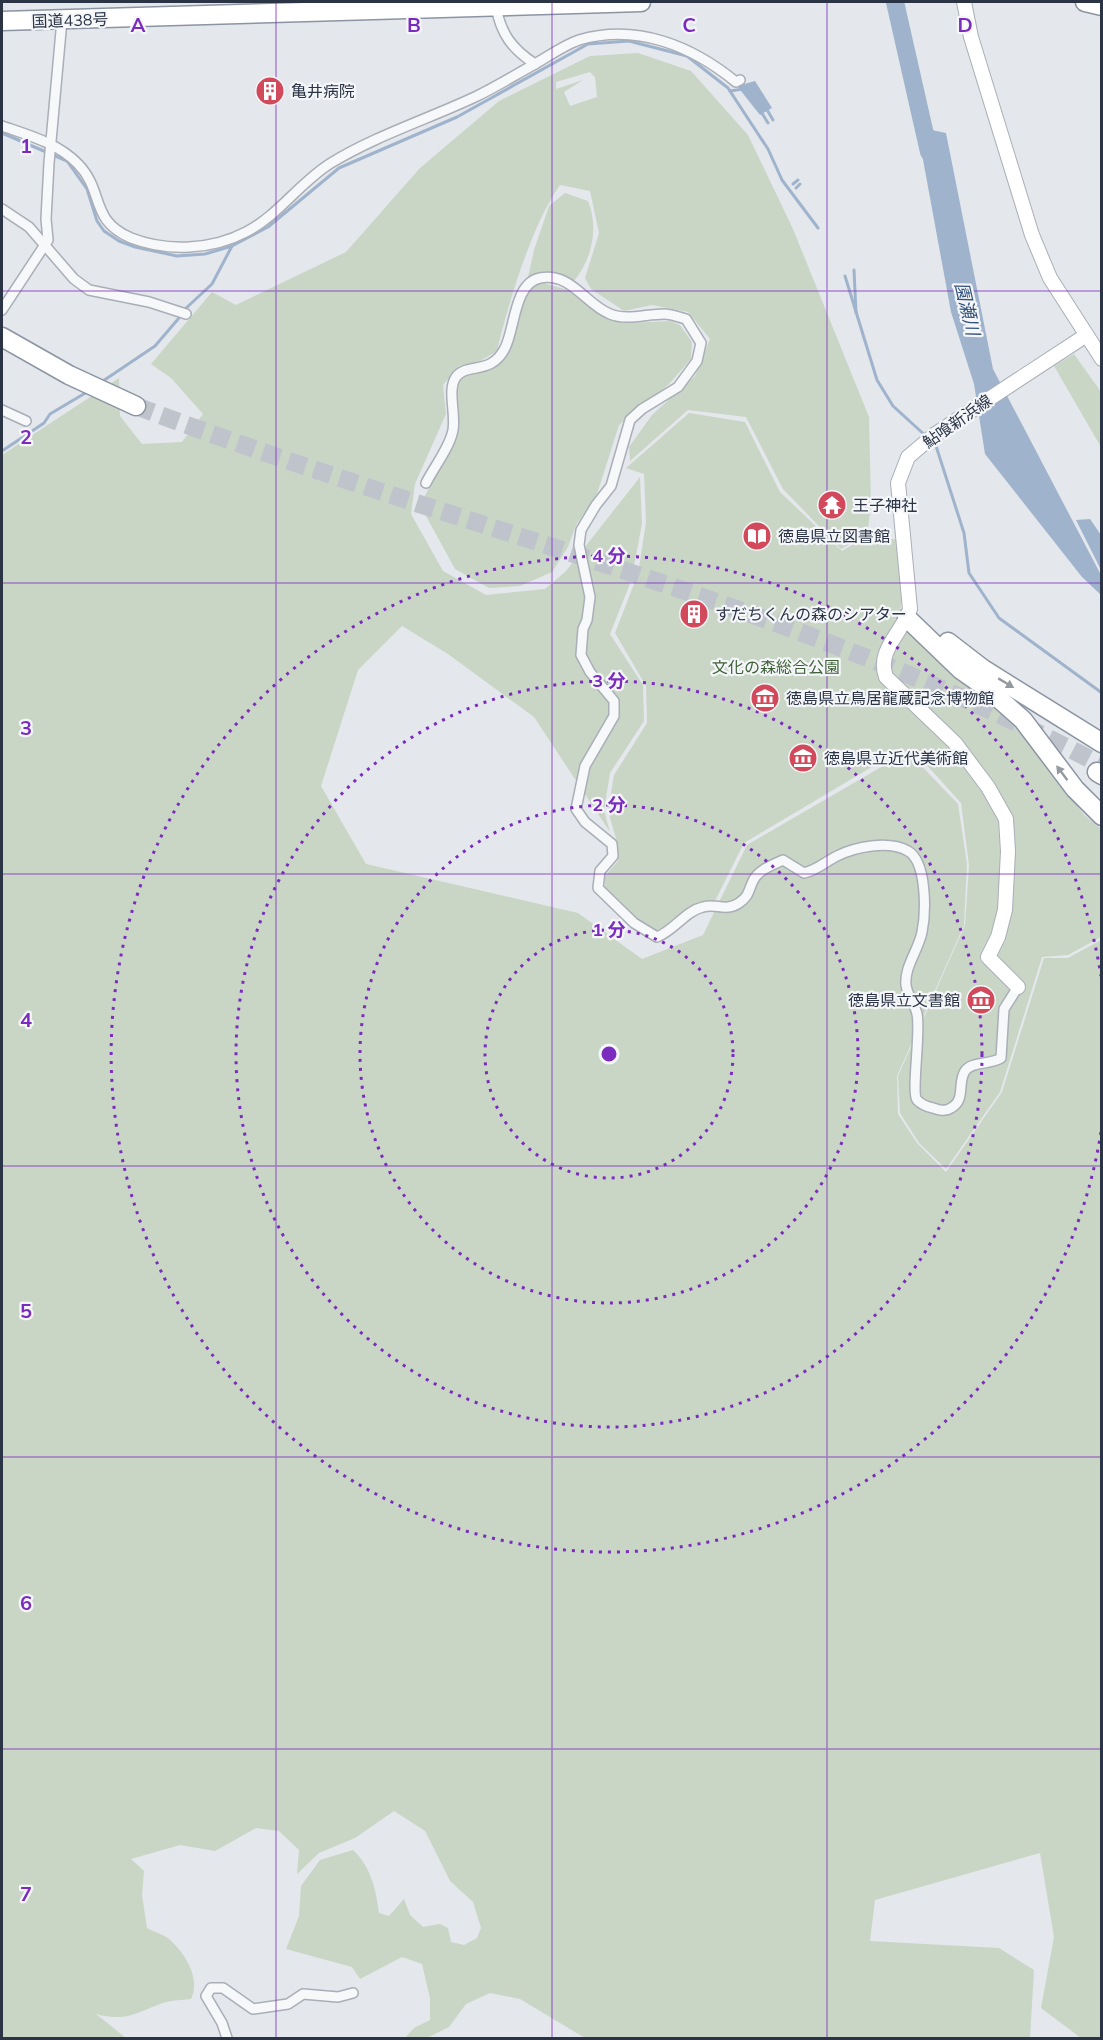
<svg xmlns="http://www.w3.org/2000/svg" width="1103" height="2040" font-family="Mulish,'Noto Sans JP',sans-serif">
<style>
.green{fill:#c9d6c5;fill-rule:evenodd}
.water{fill:#9fb4cc}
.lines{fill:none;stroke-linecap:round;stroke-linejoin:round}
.stream{stroke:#9fb4cc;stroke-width:3}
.river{stroke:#9fb4cc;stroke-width:18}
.highway-tunnel{stroke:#bfc3cb;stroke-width:18;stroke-dasharray:18 9;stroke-linecap:butt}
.street-casing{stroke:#a9aeb7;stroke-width:12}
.secondary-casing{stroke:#a9aeb7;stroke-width:16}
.highway-casing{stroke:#8b94a3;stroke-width:21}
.street{stroke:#f7f8fa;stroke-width:9}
.secondary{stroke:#fff;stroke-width:14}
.highway{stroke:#fff;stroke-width:18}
.oneway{fill:#959aa2}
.grid{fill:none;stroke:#7b2cbf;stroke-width:1.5;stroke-opacity:0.55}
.ring{fill:none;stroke:#7b2cbf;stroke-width:3;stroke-dasharray:3 6}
.labels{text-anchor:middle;stroke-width:4.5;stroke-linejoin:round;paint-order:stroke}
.street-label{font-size:16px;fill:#2b3445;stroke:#f4f6f9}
.poi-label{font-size:16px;fill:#2b3445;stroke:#f4f6f9;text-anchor:start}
.park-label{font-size:16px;fill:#3f6138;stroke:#f4f6f9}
.water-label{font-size:18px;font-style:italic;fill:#34527a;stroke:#f4f6f9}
.grid-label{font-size:20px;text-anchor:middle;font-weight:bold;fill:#7b2cbf;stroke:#f4f6f9;stroke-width:4.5;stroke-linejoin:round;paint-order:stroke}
.centre{fill:#7b2cbf;stroke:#f4f6f9;stroke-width:3}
.ring-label{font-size:18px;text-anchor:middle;font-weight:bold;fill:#7b2cbf;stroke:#f4f6f9;stroke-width:4.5;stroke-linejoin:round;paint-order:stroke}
</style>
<rect width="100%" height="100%" fill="#e4e7ec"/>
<g class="green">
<path d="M638,53L691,71L748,135L793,229L869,417L871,505L867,535L841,549L783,489L746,417L688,410L630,461L629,447L652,415L695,376L710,339L688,312L652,305L624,311L591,289L585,278L599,233L590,191L560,185C532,224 508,304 497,351L480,361L459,366L443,385L446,414L415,484L411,514L443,571L486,595L545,589L566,571L640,477L642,524L631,581L610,634L643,685L644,721L610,773L604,810L610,832L534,717L448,654L402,626L358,670L321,786L366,864L578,913L642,959L703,935L747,845L895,759L912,756L958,804L967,864L964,925L897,1076L898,1114L917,1143L946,1172L1002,1092L1044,958H1068L1101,940V2038H1081L1041,2008L1054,1937L1040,1853L875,1900L870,1941L999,1948L1034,1970L1030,2038H585L520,1999L490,1993L466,2004L449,2027L427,2038H405L414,2028L430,2020V1998L422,1964L402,1957L360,1979L352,1967L286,1949L299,1916L301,1886L320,1860L353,1850C371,1867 376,1889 379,1913L389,1916L404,1899L410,1915L423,1927L440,1924L448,1928L451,1942L464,1945L477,1938L481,1928L473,1902L450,1881L425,1831L394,1811L355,1838L319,1853L297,1874L299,1850L279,1831L256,1828L215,1851L180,1845L131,1859L144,1871L142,1895L147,1928C154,1932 163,1934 169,1939C185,1953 201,1978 191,1999C182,2000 172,2000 163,2003C135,2013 127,2022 96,2014L126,2038H2V455L119,378L120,416L142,444L182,442L203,414L171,378L151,364L212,292L236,305L346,252L420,168L499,101L590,56ZM590,72L595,77L597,97L570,106L564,92L583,80L556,89V82Z"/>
<path d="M565,193L588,201C599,228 592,259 574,281L551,274L527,282L534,250L549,206Z"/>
<path d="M540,282L571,291L609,319L630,323L670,321L680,325L692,342L691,359L669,384L619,425L597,494L576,525L568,547L552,572L520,586L489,588L455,569L420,505L457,434L459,415L455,386L460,378L496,367L510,348L526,291Z"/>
<path d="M1074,354L1101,392V447L1054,366Z"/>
<path d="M689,413L745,422L780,492L842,551L869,535L898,540L904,582L899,620L1005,709L1084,815L1101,829V937L1068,955L1042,957L1000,1092L946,1169L919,1143L900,1113L898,1076L965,925L969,865L961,803L915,752H897L744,843L714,903C688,897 676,926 653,931L631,915L605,889V876L618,861L617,842L608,811L614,775L647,723L646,686L615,633L638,574L646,522L644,474L626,468Z"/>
</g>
<g class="water">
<path d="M755,81L772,108L760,115L737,86Z"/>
<path d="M917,127L946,133L993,369L1101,575V595L1082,577L985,454L974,384L951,312Z"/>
<path d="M1090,519L1101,535V570L1076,520Z"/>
</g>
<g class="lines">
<g class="stream">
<path d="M730,91L743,89"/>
<path d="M766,108L773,120"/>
<path d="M760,110L768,123"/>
<path d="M2,133L67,161L87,189L97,221L104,231L119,241L135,247L177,256L205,254L232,246L268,227L339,168L457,117L588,44L629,41L687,56L728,88L768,149L782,180L818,228"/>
<path d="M793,184L798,180"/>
<path d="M796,188L800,184"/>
<path d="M854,270L856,313"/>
<path d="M845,276L877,380L893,406L927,437"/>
<path d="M184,310L212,284L232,246"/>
<path d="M100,383L155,346L179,318"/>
<path d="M932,441L936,446L964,533L969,573L999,618L1102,693"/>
<path d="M2,451L44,423L50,414L87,392"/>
</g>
<path class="river" d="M895,2L929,152"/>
<path class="highway-tunnel" d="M136,406C456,528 796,603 1101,765"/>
<g class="street-casing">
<g id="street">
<path d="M496,7C501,34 512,49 535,64C549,56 564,45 579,40C637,23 692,46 736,82L740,80"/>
<path d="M2,126C28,135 58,143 78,164C105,192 89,220 131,238C167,252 212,250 246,232C278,216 300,182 331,163C375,136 428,119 475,97C496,87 515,75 535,64"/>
<path d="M2,209L29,227L74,279L89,290L149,302L186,314"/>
<path d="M2,310L48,240L46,219L49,163L62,20"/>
<path d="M2,410L26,421"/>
<path d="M426,483C434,467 450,447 453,430C456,414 447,389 456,377C467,362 491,376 505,348C515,329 514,283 540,278C571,272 585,304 610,314C627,321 646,314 664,314C671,314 679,317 686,319L701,343L697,361L678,387L642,409L630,420L611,486L596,505L581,530L579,545L590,597L587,620L583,629L581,655L590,672L614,701V716L585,766L576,809L585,822L612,844L613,856L600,871L598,888L634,923L657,937C675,930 685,911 703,907C716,903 726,912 739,903C749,896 748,892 753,881C758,870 772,865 783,860L804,873C817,870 825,862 837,856C855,847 888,840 908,851C927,862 926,912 922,932C919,949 904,967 906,985C907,995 915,1004 917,1014C921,1032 911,1093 917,1100C921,1104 928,1107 933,1108C939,1110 945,1112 951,1108C966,1100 957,1083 965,1071C972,1061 990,1065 1001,1058L1004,1009L1018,987"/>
<path d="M227,2038L222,2023L206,1996L211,1988H223L253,2009L288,2004L303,1994L338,1997L353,1993"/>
</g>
</g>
<g class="secondary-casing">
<g id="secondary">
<path d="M964,2L971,37L1032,235L1050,278L1102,359"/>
<path d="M1018,987L988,957L998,937L1005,910L1008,851L1006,819L988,787L955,743L886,677C876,650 903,632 910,609L898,483L908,457L934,435L1085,336"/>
</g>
</g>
<g class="highway-casing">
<g id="highway">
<path d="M1085,2L1102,6"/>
<path d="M2,21L641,2"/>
<path d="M2,337L69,375L136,406"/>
<path d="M907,618L961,670L988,689L1023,720L1075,789L1102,816"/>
<path d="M948,642L983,669L1102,743"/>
<path d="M1097,772L1102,775"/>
</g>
</g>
<use href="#street" class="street"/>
<use href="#secondary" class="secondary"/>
<use href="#highway" class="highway"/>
</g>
<defs><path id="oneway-solid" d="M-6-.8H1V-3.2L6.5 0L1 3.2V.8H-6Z" transform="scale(1.5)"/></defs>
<g class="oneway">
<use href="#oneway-solid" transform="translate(1006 683) rotate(31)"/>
<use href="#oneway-solid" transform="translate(1062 773) rotate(-127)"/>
</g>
<path class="grid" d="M276,2V2038M552,2V2038M827,2V2038M2,291H1102M2,583H1102M2,874H1102M2,1166H1102M2,1457H1102M2,1749H1102"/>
<g class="ring">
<circle cx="609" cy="1054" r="124"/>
<circle cx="609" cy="1054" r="249"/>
<circle cx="609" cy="1054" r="373"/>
<path d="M1101 1132A498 498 0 1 1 1101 976"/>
</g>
<defs>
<g id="building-disc" transform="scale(1.5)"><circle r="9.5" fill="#d1495b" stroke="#f4f6f9"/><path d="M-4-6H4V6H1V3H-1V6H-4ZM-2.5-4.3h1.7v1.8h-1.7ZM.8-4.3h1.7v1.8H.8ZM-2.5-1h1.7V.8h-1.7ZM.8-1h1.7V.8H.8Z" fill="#fff"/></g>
<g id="temple-disc" transform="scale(1.5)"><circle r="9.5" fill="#d1495b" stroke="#f4f6f9"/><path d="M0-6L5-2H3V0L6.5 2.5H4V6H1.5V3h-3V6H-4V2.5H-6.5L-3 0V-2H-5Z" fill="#fff"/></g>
<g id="library-disc" transform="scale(1.5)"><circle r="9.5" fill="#d1495b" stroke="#f4f6f9"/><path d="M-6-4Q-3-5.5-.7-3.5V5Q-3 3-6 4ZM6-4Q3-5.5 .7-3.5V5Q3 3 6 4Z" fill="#fff"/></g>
<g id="museum-disc" transform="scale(1.5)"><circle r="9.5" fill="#d1495b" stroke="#f4f6f9"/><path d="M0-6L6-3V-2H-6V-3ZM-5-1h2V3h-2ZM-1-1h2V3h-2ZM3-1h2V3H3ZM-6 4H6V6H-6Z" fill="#fff"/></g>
</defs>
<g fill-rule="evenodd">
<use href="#building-disc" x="270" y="91"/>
<use href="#temple-disc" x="832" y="505"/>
<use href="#library-disc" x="757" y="536"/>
<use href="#building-disc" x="694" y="614"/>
<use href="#museum-disc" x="765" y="698"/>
<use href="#museum-disc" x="803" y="758"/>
<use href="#museum-disc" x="981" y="1000"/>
</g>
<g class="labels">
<g class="street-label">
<text transform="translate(70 20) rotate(-2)" y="6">国道438号</text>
<text transform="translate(957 421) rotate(-35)" y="6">鮎喰新浜線</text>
</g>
<g class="poi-label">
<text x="291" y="97">亀井病院</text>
<text x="853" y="511">王子神社</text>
<text x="778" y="542">徳島県立図書館</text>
<text x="715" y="620">すだちくんの森のシアター</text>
<text x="786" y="704">徳島県立鳥居龍蔵記念博物館</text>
<text x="824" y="764">徳島県立近代美術館</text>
<text x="960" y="1006" text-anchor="end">徳島県立文書館</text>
</g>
<g class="park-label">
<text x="776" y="673">文化の森総合公園</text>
</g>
<g class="water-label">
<text transform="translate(967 309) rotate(77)" y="6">園瀬川</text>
</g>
</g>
<g class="grid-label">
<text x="138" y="32">A</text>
<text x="414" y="32">B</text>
<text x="689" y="32">C</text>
<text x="965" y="32">D</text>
<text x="26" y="153">1</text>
<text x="26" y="444">2</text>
<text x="26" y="735">3</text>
<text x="26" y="1027">4</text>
<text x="26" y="1318">5</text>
<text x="26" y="1610">6</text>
<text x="26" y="1901">7</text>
</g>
<circle cx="609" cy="1054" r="9" class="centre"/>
<g class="ring-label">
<text x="609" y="562">4 分</text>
<text x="609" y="687">3 分</text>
<text x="609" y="811">2 分</text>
<text x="609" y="936">1 分</text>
</g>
<rect width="1103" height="2040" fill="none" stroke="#2b3445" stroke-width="6"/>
</svg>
